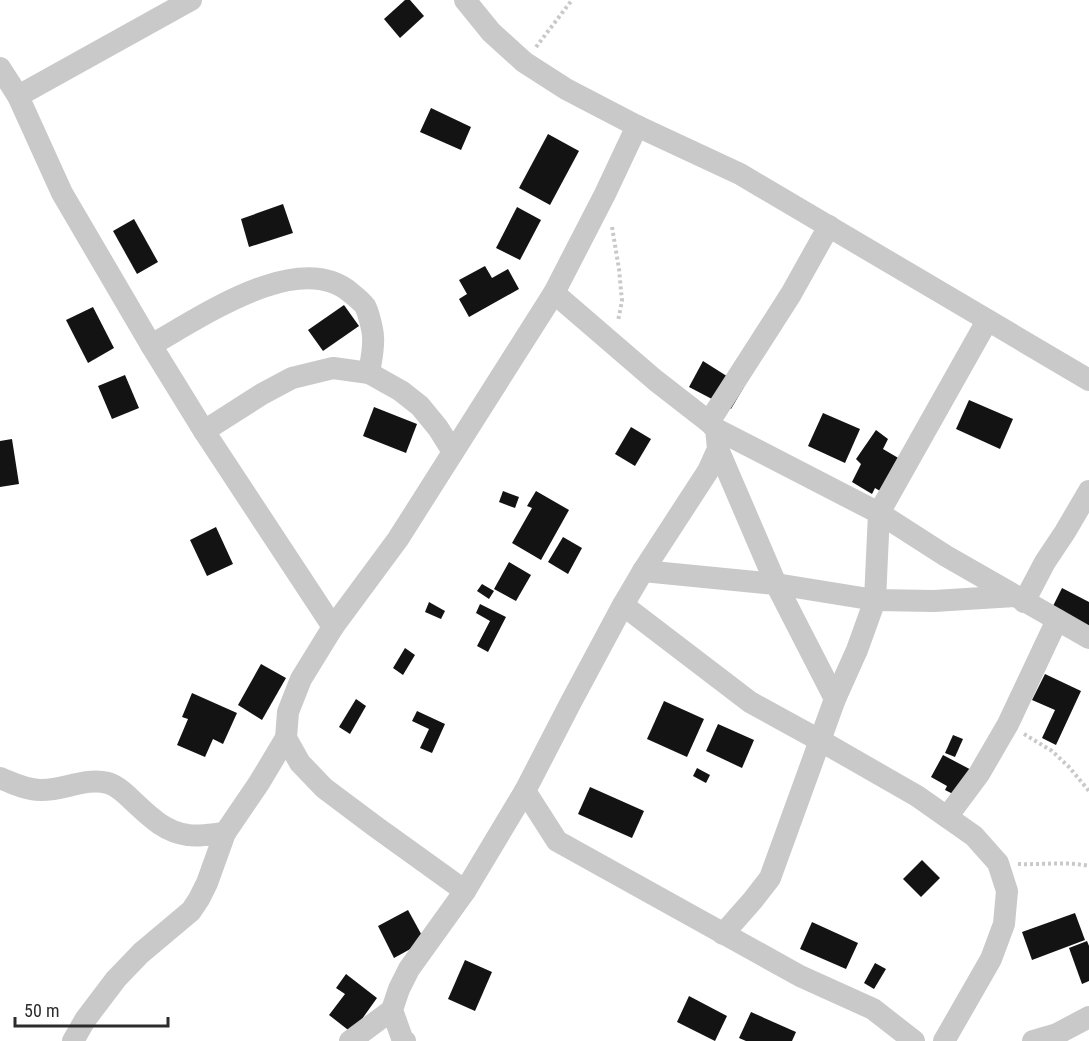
<svg xmlns="http://www.w3.org/2000/svg" width="1089" height="1041" font-family="'Roboto Condensed',sans-serif">
<style>
.building{fill:#131313}
.lines{fill:none;stroke-linecap:round;stroke-linejoin:round}
.path{stroke:#c9c9c9;stroke-width:4;stroke-dasharray:3 3;stroke-linecap:butt}
.street{stroke:#c9c9c9;stroke-width:22}
</style>
<rect width="100%" height="100%" fill="#fff"/>
<g class="building">
<path d="M405,0H410L424,16L400,38L384,19Z"/>
<path d="M431,108L471,127L461,150L420,132Z"/>
<path d="M548,134L579,151L550,205L519,188Z"/>
<path d="M283,204L293,233L249,247L241,219Z"/>
<path d="M517,207L541,220L520,260L496,248Z"/>
<path d="M134,219L158,262L137,274L113,231Z"/>
<path d="M485,266L492,278L508,269L519,289L469,317L459,299L467,294L459,280Z"/>
<path d="M344,305L359,326L323,351L308,330Z"/>
<path d="M93,307L114,348L88,363L66,320Z"/>
<path d="M703,361L744,387L731,409L689,387Z"/>
<path d="M125,375L139,408L112,419L98,386Z"/>
<path d="M969,400L1013,419L1000,449L956,429Z"/>
<path d="M374,407L417,424L406,453L363,436Z"/>
<path d="M823,413L860,429L845,463L808,446Z"/>
<path d="M631,427L651,439L635,466L615,454Z"/>
<path d="M876,430L888,439L883,449L912,466L895,500L875,488L872,494L852,482L861,464L856,459Z"/>
<path d="M12,439L19,484L0,487V441Z"/>
<path d="M503,491L519,497L515,508L499,502Z"/>
<path d="M536,491L569,510L541,560L512,543L532,508L527,506Z"/>
<path d="M216,527L233,564L207,576L190,540Z"/>
<path d="M563,537L582,548L568,574L548,562Z"/>
<path d="M509,562L531,575L516,601L494,589Z"/>
<path d="M482,584L494,591L489,599L477,591Z"/>
<path d="M1062,588L1089,602V630L1049,614Z"/>
<path d="M429,602L445,611L441,619L425,612Z"/>
<path d="M480,604L506,617L488,652L477,646L490,621L476,613Z"/>
<path d="M405,648L415,655L403,675L393,668Z"/>
<path d="M261,664L286,678L262,720L238,705Z"/>
<path d="M1045,674L1081,691L1056,745L1042,738L1055,710L1032,700Z"/>
<path d="M192,693L237,713L223,744L213,739L205,757L177,745L188,719L182,717Z"/>
<path d="M356,699L366,706L350,734L339,727Z"/>
<path d="M664,701L704,719L687,757L647,739Z"/>
<path d="M417,711L445,724L432,753L420,748L429,729L412,721Z"/>
<path d="M718,724L754,740L742,768L706,751Z"/>
<path d="M953,735L963,739L955,757L945,753Z"/>
<path d="M943,755L979,774L961,798L945,790L947,786L931,777Z"/>
<path d="M697,768L710,775L706,783L693,776Z"/>
<path d="M590,787L644,811L632,838L578,814Z"/>
<path d="M922,860L940,878L921,897L903,879Z"/>
<path d="M408,910L425,941L394,958L378,926Z"/>
<path d="M1075,913L1085,940L1032,960L1022,932Z"/>
<path d="M812,922L858,943L846,969L800,949Z"/>
<path d="M1087,941L1089,946V981L1082,984L1069,948Z"/>
<path d="M465,960L492,972L475,1011L448,999Z"/>
<path d="M875,963L886,969L874,989L864,983Z"/>
<path d="M346,974L377,998L352,1033L329,1015L345,994L336,988Z"/>
<path d="M689,996L727,1016L715,1041L677,1022Z"/>
<path d="M751,1012L796,1032L792,1041H746L739,1038Z"/>
</g>
<g class="lines">
<g class="path">
<path d="M536,47L572,0"/>
<path d="M612,227L619,269L622,301L618,321"/>
<path d="M1024,734L1052,751L1069,767L1089,791"/>
<path d="M1018,864C1042,865 1065,861 1089,866"/>
</g>
<g class="street">
<path d="M465,0L491,32L524,62L566,89L637,126L740,174L1089,380"/>
<path d="M0,68L18,96L62,193L151,345L204,431L333,627"/>
<path d="M18,96L191,0"/>
<path d="M151,345C200,318 299,248 351,293C356,297 361,301 365,306C368,311 373,330 373,337C374,348 371,361 369,373"/>
<path d="M709,422L791,294L829,226"/>
<path d="M716,429L879,513L946,556L1089,638"/>
<path d="M204,431L262,394L292,378L333,368L369,373L401,391L420,406L438,428L453,452"/>
<path d="M718,449L776,584L835,699"/>
<path d="M643,571L776,584L875,600L934,601L1015,596"/>
<path d="M1024,602L1045,562L1065,532L1089,491"/>
<path d="M623,605L750,702L821,741L917,796L974,836L998,863L1007,891L1004,924L991,959L944,1041"/>
<path d="M0,778C12,783 26,790 40,790C63,791 85,777 108,783C118,786 127,795 134,802C150,817 165,832 188,835C199,837 213,834 225,833"/>
<path d="M525,791L557,841L800,976L873,1009L914,1041"/>
<path d="M947,817L979,774L1008,724L1057,620"/>
<path d="M465,891L376,827L324,788L300,763L286,738L288,712L301,679L333,627L398,539L554,293L605,194L637,126"/>
<path d="M723,934L753,900L770,878L835,699L857,650L875,600L879,513L987,321"/>
<path d="M73,1041L85,1020L116,979L141,953L191,911L199,899L207,883L225,833L259,783L286,738"/>
<path d="M350,1041L392,1010"/>
<path d="M405,1041L402,1038L392,1010L399,989L409,969L465,891L525,791L571,702L623,605L643,571L708,471L718,449L716,429L709,422L655,380L554,293"/>
<path d="M1033,1041L1057,1034L1089,1017"/>
</g>
</g>
<path d="M15 1017v9h153v-9" fill="none" stroke="#2c2c2c" stroke-width="3"/>
<text x="24" y="1017" font-size="18" fill="#2c2c2c" stroke="#ffffff" stroke-width="4.5" paint-order="stroke">50 m</text>
</svg>
